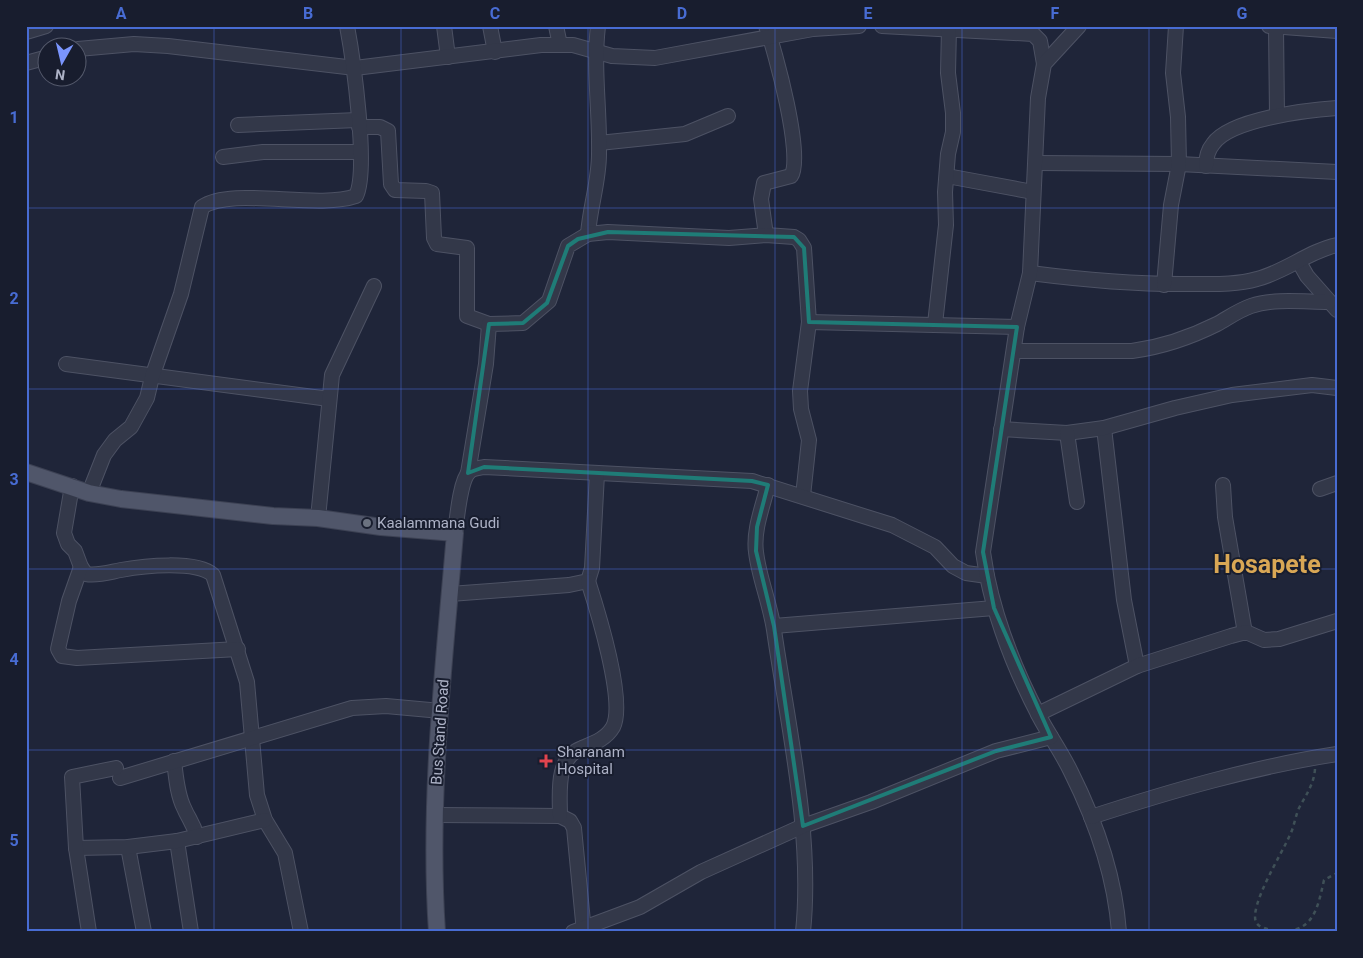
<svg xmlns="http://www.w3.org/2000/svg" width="1363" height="958" font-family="Roboto,sans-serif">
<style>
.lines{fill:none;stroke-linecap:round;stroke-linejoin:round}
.minor-casing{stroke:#4d5264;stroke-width:16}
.major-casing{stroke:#3c4153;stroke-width:18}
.path{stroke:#3f5057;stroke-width:2.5;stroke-dasharray:4 4;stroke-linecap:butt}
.minor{stroke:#333849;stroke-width:14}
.major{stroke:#50566a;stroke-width:16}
.marked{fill:none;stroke:#1f7c77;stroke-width:4;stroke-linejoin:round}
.grid{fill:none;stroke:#486cd3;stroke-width:1;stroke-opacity:0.55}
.worship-dot{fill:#6b7280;stroke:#181d2e;stroke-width:2}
.health-dot{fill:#e0444e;stroke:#181d2e;stroke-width:2}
.labels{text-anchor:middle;stroke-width:4;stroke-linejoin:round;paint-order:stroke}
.poi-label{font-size:15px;fill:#adb2c6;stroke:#181d2e;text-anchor:start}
.street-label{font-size:15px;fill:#adb2c6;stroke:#181d2e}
.town-label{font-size:25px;font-weight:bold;fill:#d9a755;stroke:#181d2e}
.neatline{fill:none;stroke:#486cd3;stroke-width:2}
.grid-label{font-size:16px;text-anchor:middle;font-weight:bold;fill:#486cd3}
</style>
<rect width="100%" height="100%" fill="#1f2539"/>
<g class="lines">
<g class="minor-casing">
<g id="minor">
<path d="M444,26L448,57"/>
<path d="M490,26L495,52"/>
<path d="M556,26L560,45"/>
<path d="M766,26C775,50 804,157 791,176L764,183L761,199L766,235"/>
<path d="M882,26L1033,34L1040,41L1044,64"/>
<path d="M1269,26L1337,31"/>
<path d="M1276,28L1277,115"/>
<path d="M26,32L46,26"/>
<path d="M78,49L134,44L168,46L355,68L541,45H573L612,56L655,58L813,29L859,26"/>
<path d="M26,63L48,57"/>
<path d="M238,125L358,120"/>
<path d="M359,127H380L388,131L391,184L395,190L426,191L432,193L434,238L437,244L467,248V316L489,324"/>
<path d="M599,143L685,134L728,116"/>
<path d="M223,157L263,152H360"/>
<path d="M1036,163L1179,164L1337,172"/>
<path d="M1206,166C1206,158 1208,150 1213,144C1230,119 1308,110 1337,108"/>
<path d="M947,176L1033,192"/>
<path d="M588,234C590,207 599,181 599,154C600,111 593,69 598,26"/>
<path d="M1299,262L1307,276L1337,310"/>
<path d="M1030,273C1085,280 1138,285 1193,284C1214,284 1236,285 1257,279C1285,272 1309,251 1337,245"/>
<path d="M1164,285L1171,205L1179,164L1178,117L1173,73L1176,26"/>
<path d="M809,322L1017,327"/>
<path d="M935,324L946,225L945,192L948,154L953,132V113L948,73L949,28"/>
<path d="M1014,351H1132C1162,347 1189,338 1217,324C1228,318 1239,310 1251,306C1275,298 1304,302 1329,302"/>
<path d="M66,364L329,399"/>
<path d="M1104,428L1124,600L1137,666"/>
<path d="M1001,429L1067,433L1104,428L1175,408L1232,395L1312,385L1337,388"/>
<path d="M1067,433L1077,502"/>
<path d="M468,473L486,364L489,324L523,323L549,301L568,246L588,234L608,232L729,238L766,235L794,237L799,240L804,248L809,322L800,391L801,409L809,440L803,496"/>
<path d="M768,485C763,506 753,530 756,552C759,578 770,603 774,630C788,727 813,834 803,932"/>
<path d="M1223,485L1225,517L1245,633"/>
<path d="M72,486L64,533L68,544L75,551L81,567L86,574C98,576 110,572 121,570C143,566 196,560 213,575L247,682L257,795L265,820L285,853L301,932"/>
<path d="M1320,489L1337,483"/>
<path d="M89,493L104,455L115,440L131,427L147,398L152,377L181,294L202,207C232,186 316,210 356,196C369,170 353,58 347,26"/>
<path d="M318,518L332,375L374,286"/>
<path d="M455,533C457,519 460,481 469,472C473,468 479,468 484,467L752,481L892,525L935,547L953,566L966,573L987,576C997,624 1016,672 1039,716C1049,735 1062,753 1071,772C1096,822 1115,876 1119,932"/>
<path d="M81,567L69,601L58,649L62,656L77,658L238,649"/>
<path d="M987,576L983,552L1017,327L1030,273L1038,98L1044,64L1079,26"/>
<path d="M450,594L569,585L588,581L592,568L597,474"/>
<path d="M774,626L994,608"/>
<path d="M1038,714L1137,666L1231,636L1246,632L1264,640L1279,639L1337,621"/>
<path d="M174,761C176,776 177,794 184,808C189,820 193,822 197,837"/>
<path d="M120,778L352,708L386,706L441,711"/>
<path d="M435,815L560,816L570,821L574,828L584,932"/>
<path d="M560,816C560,793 555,758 582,748C594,743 606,739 613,727C626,702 597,609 588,581"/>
<path d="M1091,817C1171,791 1253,767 1337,754"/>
<path d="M177,841L191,932"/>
<path d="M128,847L144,932"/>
<path d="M76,848L128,847L177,841L265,820"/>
<path d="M89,932L76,848L72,777L116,768"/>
<path d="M573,932L640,907L701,872L803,826L871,802L996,751L1051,737"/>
</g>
</g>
<g class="major-casing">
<path id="major" d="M26,472L89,493L121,499L273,516L318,518L381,527L455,533C444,665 428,799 437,932"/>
</g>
<path class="path" d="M1315,769C1314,784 1306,795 1299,808C1295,817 1294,828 1289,837C1282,853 1249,906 1256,922C1258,927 1267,929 1272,930C1312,936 1317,912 1324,880L1337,873"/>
<use href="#minor" class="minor"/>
<use href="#major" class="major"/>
</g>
<path class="marked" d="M608,232L794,237L804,248L809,322L1017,327L983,552L994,608L1051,737L996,751L803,826L774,626L756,551L757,527L768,485L752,481L484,467L468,473L489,324L523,323L547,303L568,246L578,239Z"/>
<path class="grid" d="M214,26V932M401,26V932M588,26V932M775,26V932M962,26V932M1149,26V932M26,208H1337M26,389H1337M26,569H1337M26,750H1337"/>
<circle class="worship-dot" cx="367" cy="523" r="5"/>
<path class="health-dot" d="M543.5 753.5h5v5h5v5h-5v5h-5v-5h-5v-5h5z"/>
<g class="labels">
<g class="poi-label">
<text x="377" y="528">Kaalammana Gudi</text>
<text x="557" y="757">Sharanam<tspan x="557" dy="17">Hospital</tspan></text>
</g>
<g class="street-label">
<text transform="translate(440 732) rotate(-86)" y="5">Bus Stand Road</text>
</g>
<g class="town-label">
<text x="1267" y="573">Hosapete</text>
</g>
</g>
<rect width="1363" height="958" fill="none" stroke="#181d2e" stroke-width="55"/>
<g transform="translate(62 62) rotate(188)"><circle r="24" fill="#181d2e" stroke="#54596b"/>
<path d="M0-4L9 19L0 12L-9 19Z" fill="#7a95fe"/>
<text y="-8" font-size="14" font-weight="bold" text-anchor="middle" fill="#adb2c6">N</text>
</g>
<rect x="28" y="28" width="1308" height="902" class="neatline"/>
<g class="grid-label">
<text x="121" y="19">A</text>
<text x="308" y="19">B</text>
<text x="495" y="19">C</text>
<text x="682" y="19">D</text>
<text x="868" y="19">E</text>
<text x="1055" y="19">F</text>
<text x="1242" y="19">G</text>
<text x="14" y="123">1</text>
<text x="14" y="304">2</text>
<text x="14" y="485">3</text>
<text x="14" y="665">4</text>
<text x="14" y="846">5</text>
</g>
</svg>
